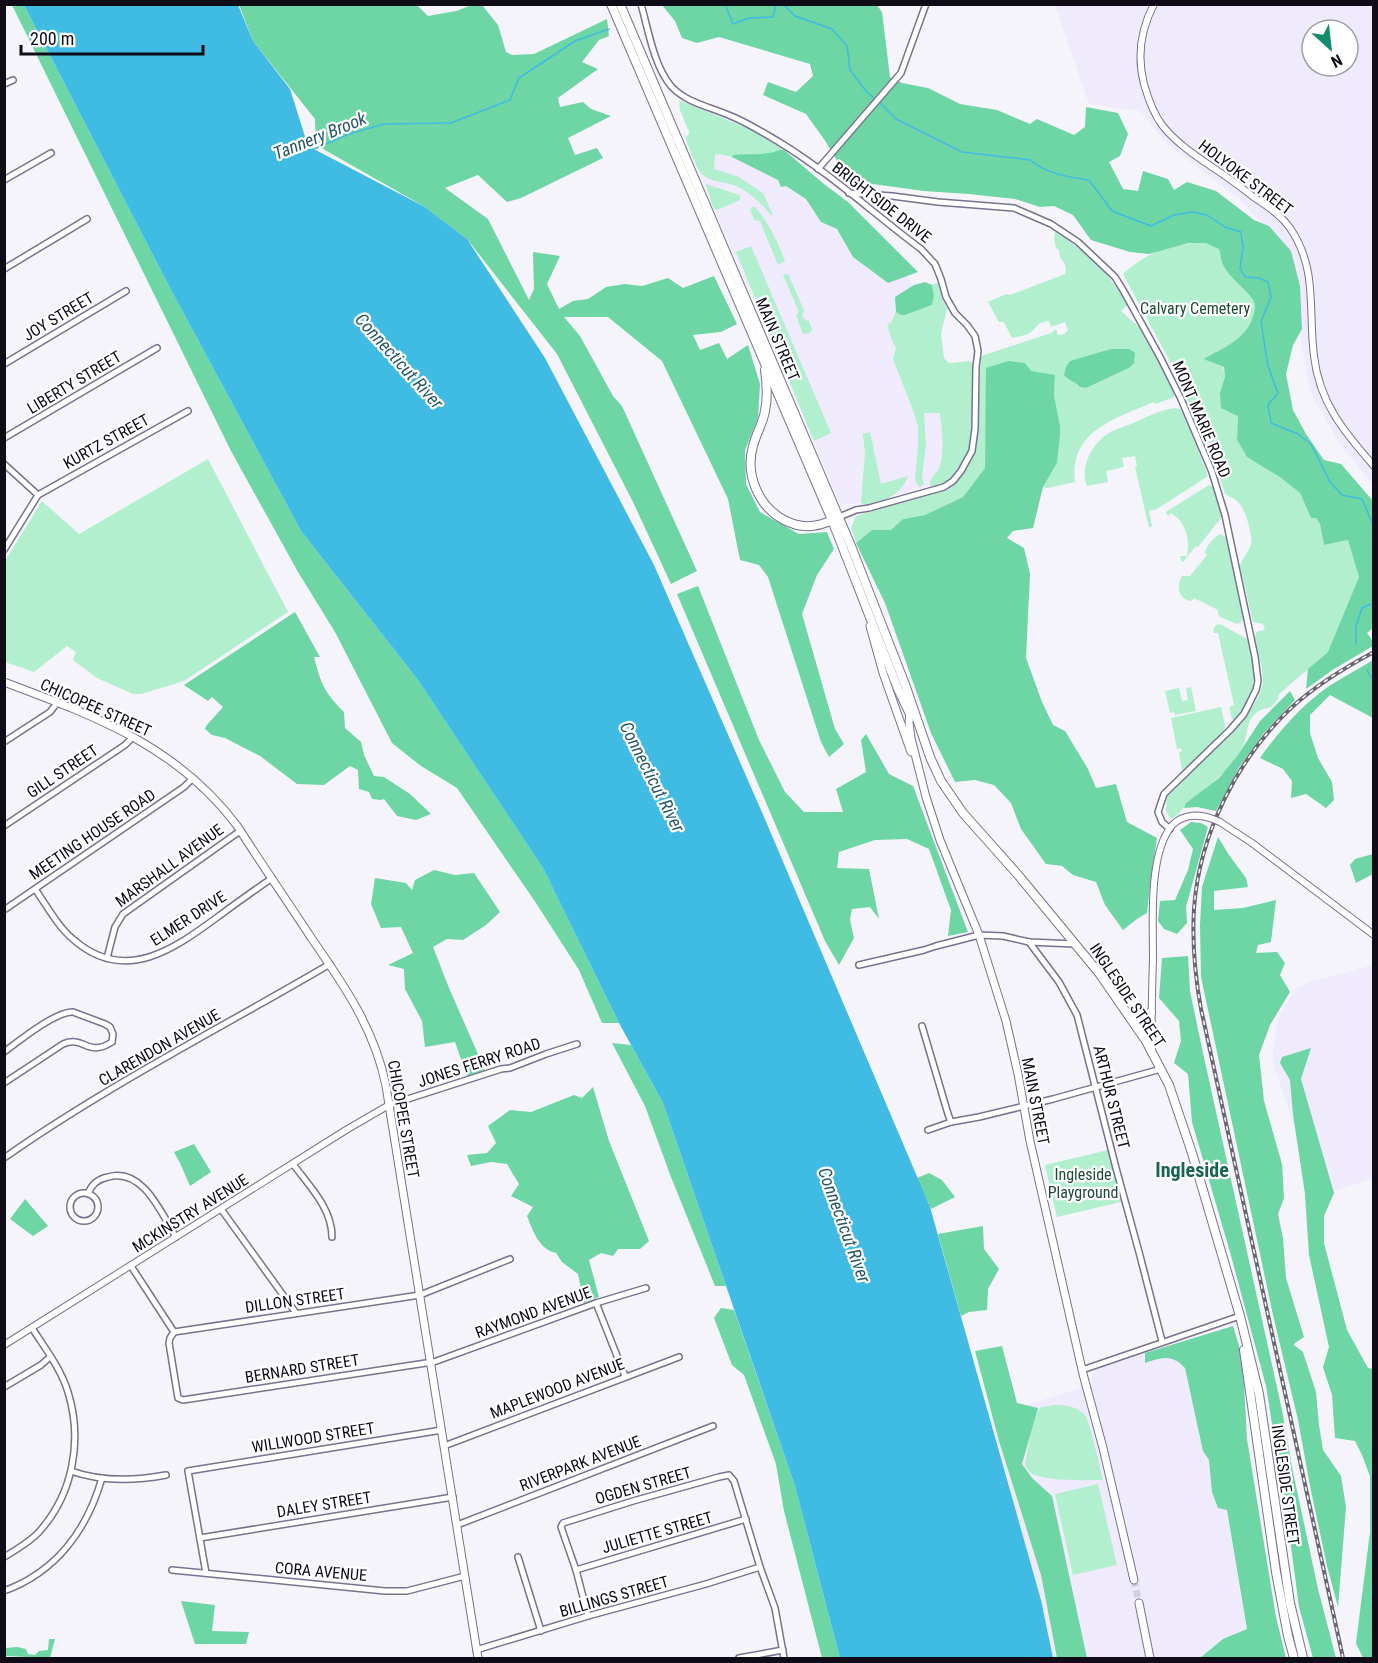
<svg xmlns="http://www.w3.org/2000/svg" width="1378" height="1663" font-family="'Roboto Condensed',sans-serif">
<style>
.built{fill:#efebfc;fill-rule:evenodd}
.green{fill:#b1efce;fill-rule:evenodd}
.forest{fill:#6ed5a4}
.water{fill:#3fbbe4}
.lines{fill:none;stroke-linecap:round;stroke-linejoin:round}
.stream{stroke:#3fbbe4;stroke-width:1.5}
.secondary-tunnel{stroke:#d2d1d9;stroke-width:7;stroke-dasharray:7 3.5;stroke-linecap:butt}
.minor-casing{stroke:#787190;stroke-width:8}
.tertiary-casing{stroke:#787190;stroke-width:8}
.secondary-casing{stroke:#787190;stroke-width:9}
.primary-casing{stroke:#787190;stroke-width:10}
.minor{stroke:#fff;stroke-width:5}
.tertiary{stroke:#fff;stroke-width:6}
.secondary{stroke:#fff;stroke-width:7}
.primary{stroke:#fff;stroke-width:8}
.rail-casing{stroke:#6a6771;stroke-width:4}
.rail{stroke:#fff;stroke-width:1.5;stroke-dasharray:4.5;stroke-linecap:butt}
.tertiary-bridge-casing{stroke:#787190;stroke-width:8;stroke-linecap:butt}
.tertiary-bridge{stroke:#fff;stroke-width:6}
.labels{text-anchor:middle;stroke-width:4.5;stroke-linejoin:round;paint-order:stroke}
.street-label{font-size:16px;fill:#0f0c18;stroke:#fff}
.park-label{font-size:16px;fill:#1e4a36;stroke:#fff}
.water-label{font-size:18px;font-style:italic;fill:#27586a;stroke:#fff}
.quarter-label{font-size:20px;font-weight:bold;fill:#176551;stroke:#fff}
</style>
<rect width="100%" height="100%" fill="#f5f4fb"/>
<g class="built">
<path d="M1055,5H1373V485L1339,443L1310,392L1301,342L1295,275L1280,243L1238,198L1166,143L1140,111L1089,104ZM1312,30H1348V66H1312Z"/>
<path d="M682,133L745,147L893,249L912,285L960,415L936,484L871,501L841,505Z"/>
<path d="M1373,965V1178L1317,1197L1272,1059L1278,1017L1297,988L1310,982Z"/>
<path d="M1233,1326L1239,1359L1226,1506L1249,1643L1201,1658H1053L1041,1600L990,1417L1092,1384V1377L1094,1370Z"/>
</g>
<g class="green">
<path d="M679,100L752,130L784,150L772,154L734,155L732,157L719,154L715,155L714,169L737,176L763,193L773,215H771C760,202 747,189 730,184C721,182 710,181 703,175C696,170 689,146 685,137L688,136L689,132L680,110Z"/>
<path d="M706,184L740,195V200L717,210L712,206Z"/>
<path d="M752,207H755C769,223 777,241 785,261L778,265L760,221L754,220L750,210Z"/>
<path d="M1055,232L1060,234C1087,254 1111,275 1128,305L1121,311L1141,329L1174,392V397L1156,404L1154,402C1117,418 1069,430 1075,482L1048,488L1043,487L1057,463L1060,436V426L1054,395L1055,376L987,368L985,468L963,497L925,515L903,519L891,530H872L856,543L851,528L856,516L948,490C962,478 973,463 977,445L981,356L1051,333L1056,329L1058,335L1065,334V332L1068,331L1065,322L1051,327L1049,321C1036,322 1037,329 1028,334C1023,336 1017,337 1012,338L1004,322H999L988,302L1006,294L1010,295L1065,274C1067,267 1065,263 1060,258L1059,250L1056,248L1054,239ZM1135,359L1129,368L1086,388L1080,387L1076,382Z"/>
<path d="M1206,242L1219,249L1222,263L1254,301C1264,331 1223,348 1203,359L1223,367L1225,377L1220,392L1238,416L1237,440L1247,457L1281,477L1300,493L1311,518H1316L1320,524L1324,545L1348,540L1359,577L1334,641L1328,652L1279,694L1278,699L1271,707C1241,712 1252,734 1239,754C1225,775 1206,788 1186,803C1183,810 1178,815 1171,819L1166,811L1167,797L1241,724L1251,709L1259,696L1263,683L1262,669L1255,638L1256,633L1259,631L1265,630L1263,624L1253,622L1240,566C1242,558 1248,553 1251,545C1253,535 1245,507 1237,501C1234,498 1229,497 1225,494C1213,453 1194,412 1174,374V369L1123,274C1146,252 1174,243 1206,242Z"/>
<path d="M751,246L831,433L814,441L736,252Z"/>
<path d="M788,274L804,310L802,316L805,320L809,321L812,330L809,333L803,334L796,315L799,312L783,275Z"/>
<path d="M938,282L943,301L947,309L941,334L944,358L949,363L970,361L972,363L974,366L972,389L970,451L949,480L933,487L930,485C930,477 936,475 939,468C945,455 942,428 940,413H924L926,444L922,477L924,484L920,487L916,483L915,479L918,447V427L914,413L893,359L896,348C891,339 890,333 887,324L891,323L896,312L901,315L908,314L932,305L934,296L932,285Z"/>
<path d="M1175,408L1181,410L1186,419L1208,476L1157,509L1149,511L1152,526L1149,528L1135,467L1137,466L1135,456L1122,458L1124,467L1106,471L1108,482L1087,486C1079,468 1093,442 1109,433C1115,429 1124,427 1131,424C1145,418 1159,410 1175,408Z"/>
<path d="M870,432L881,484L908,476C902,494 880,506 862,504L861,501L865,453L863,434Z"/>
<path d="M208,459L288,612L184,681L141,694H133L97,678L73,660L76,652L67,646L34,672L5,662L6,647L4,637L5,561L42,501L79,534Z"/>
<path d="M1209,485L1213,487L1221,512V518L1198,547L1196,546L1182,563L1180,556H1187C1190,539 1186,522 1171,513L1168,516L1166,512Z"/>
<path d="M1220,534L1226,537L1227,539L1243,618L1241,622L1237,624L1220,617L1218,614V610L1194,598L1191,601C1178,599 1176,586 1182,576H1190L1207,555L1205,553C1206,546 1214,537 1220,534Z"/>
<path d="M1220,624L1247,639L1255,671L1254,680L1252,683L1254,686C1249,699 1243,711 1234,720L1232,719L1229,707L1234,705L1218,633H1214L1213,630L1216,625Z"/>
<path d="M1191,687L1196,711L1175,715L1174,712L1170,713L1165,691L1179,688L1182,701L1188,700L1186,688Z"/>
<path d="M1221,707L1225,725L1224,732L1182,771L1179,753L1182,751L1181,748L1177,749L1171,718Z"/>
<path d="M1108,1150L1121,1202L1057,1217L1045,1165Z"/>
<path d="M1054,1405C1065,1405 1077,1406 1085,1415C1090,1421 1100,1469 1103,1480C1088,1480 1041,1482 1030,1472C1028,1470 1026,1467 1025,1464L1034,1418L1041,1407Z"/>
<path d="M1098,1484L1117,1565L1073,1575L1055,1494Z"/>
</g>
<g class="forest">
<path d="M12,5H24L171,290L301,531L418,680L543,868L619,1023H602L579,970L536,903L457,788L421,766L392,743L335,632L298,572L231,451Z"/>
<path d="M239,5H417L428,16L456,11L472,5H482L498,25L506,52L512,55L534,54L607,19L609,36L599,40L582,62L598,69L558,98L560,107L583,102L591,109L611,116L568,138L575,155L597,148L603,158L521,198L507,202L478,175L445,188L488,219L529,300L534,289L533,252L560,256L547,284L559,309L573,301L588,299L606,287L625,284L642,286L668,278L683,288L714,276L737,324L721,332L693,335L700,350L719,343L727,359L748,345L760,384L758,418L745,450L746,484L760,512L799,534L827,532L834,549L817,575L802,614L835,729L844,744L829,757L821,742L768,577L759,565L740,560L728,499L662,361L608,317H564L580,336L613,396L622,406L697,571L671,584L633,502L557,354L467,239L425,207L316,145L315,119L253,41Z"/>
<path d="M662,5H877L882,12L890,77L902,83L928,88L960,104L997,110L1030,124L1037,119L1074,135L1085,127L1086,107L1118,113L1128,134L1120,156L1109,162L1123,189L1138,191L1143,171L1168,179L1174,190L1187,182L1216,191L1254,220L1269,226L1291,251L1300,286L1302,329L1293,345L1286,374L1293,410L1306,434L1324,460L1341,464L1373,501L1374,627L1367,633L1373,641V646L1334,669L1306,689L1308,669L1328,652L1359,577L1348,540L1324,545L1320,524L1316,518H1311L1300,493L1280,477L1247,457L1237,440L1238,416L1221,408L1220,392L1225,377L1224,367L1203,359C1223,348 1249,338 1254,313C1255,308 1256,305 1253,300C1244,287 1229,278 1222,263C1221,259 1220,253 1219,249L1206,243H1188L1149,254L1130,252L1091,240L1073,215L1054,206L1040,207L1015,199L969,194L924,191L858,182L842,169L826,142L806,114L763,95L768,82L796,92L813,76L810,64L719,37L697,43L682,38L675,21Z"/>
<path d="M780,150H784L824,184L848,202L918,272L888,283L853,257L837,229L821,222L806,199L786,186L781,187L778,180L732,157L733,155C749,153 766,156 780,150Z"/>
<path d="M925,282L932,285L934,296L932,305L905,315H901L896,312L895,297L914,285Z"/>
<path d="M1111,349H1129L1135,353L1134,363L1129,368L1086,388L1080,387C1075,381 1069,381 1064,375L1066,367L1070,361Z"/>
<path d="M1009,361L1025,363L1031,371L1055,375L1054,395L1060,426V436L1057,463L1043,487L1033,528L1013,531L1007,538L1024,548L1030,574L1026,658L1042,702L1053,725L1065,731L1088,769L1096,788L1116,784L1127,822L1157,838L1151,877L1147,913L1137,919L1123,930L1105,905L1096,882L1073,875L1062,866L1046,864L1021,829L1011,803L994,785L975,780L955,782L931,733L885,603L856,543L872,530H891L903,519L925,515L963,497L985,468L986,368Z"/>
<path d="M698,586L759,740L785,792L804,812H843L836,789L866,772L861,740L866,734L889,774L913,786L968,932L948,936L951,910L929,849L907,839L875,840L839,852L837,868L869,869L879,919L870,907L852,909L850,920L854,938L839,965L825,941L677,594Z"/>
<path d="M295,612L320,657H314C321,684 324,692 344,712L345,728L361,742L364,755L374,776L384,777L410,794L431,814L416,820L397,816L384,799L381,800L372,799L369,792L359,789L358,770L350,766L324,785L297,784L260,756L225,738L212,735L205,729L206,726L223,707L212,697L208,701L184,685Z"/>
<path d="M1373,660V718L1330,695L1310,715V733L1318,758L1332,782L1334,800L1326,808L1306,794L1291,798L1292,781L1283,769L1260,758C1279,731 1302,705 1329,686C1343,677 1359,669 1373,660Z"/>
<path d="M1290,691L1295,700L1264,733L1240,766L1216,811L1197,807L1184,808L1186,803L1219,778L1238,755L1260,721Z"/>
<path d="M1191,822L1201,823L1208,827L1186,907L1187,923L1177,934L1164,929L1158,921L1160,901L1175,900L1188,870L1193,849L1180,830Z"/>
<path d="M1218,837L1229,855L1246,878L1248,887L1214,891V910L1243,908L1276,900L1271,942L1258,945L1256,953L1277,952L1285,963L1280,975L1290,992L1270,1025L1259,1055L1264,1101L1282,1164L1284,1198L1278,1214L1283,1238L1286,1278L1304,1337L1295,1343L1294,1345L1303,1352L1316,1392L1319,1425L1323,1450L1341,1476L1346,1507L1338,1607L1327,1566L1310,1486L1298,1420L1273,1315L1201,977L1200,925L1202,887Z"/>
<path d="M1373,854V874L1356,883L1350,865L1355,859Z"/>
<path d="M434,870L455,875L474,873L500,912L486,925L463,940L447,939L433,947L449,988L485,1070L467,1076L455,1042L425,1047L422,1021L405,989L404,969L388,965L413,953L401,927L381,928L371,904L375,878L406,883L412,890L415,880Z"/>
<path d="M1188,956L1190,991L1203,1053L1282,1410L1293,1472L1318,1589L1336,1658H1313L1299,1607L1289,1531L1266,1386L1230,1252L1192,1122L1188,1074L1174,1063L1181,1041L1179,1021L1159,998L1162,958Z"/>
<path d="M612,1043L631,1045L663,1103L726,1286H715L671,1177L645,1106Z"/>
<path d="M1311,1048L1301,1079L1334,1193L1324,1216V1243L1347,1330L1368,1368L1373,1369V1658H1363L1356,1643L1370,1532V1476L1362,1455L1355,1441L1335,1438L1332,1395L1323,1367L1329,1347L1309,1255L1305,1194L1293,1114L1290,1080L1280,1063L1282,1057Z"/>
<path d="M593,1087L609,1141L649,1241L640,1249H618L613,1256L601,1253L589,1260L599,1297L584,1303L578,1274L562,1262L556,1253C539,1249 533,1231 527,1216L533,1207L511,1196L519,1184L507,1164L491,1162L471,1166L467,1155L487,1153L496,1143L488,1126L510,1110L531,1112L574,1095L582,1098Z"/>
<path d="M194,1144L211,1172L190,1186L180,1163L174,1152Z"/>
<path d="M929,1173L942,1180L955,1197L931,1209L917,1178Z"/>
<path d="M25,1199L48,1226L33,1236L10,1219Z"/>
<path d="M983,1226L984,1249L999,1269L988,1289L987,1310L969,1312L961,1316L938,1234Z"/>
<path d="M721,1308L734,1310L795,1486L840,1658H822L784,1511L776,1464L744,1375L732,1365L714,1318Z"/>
<path d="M1233,1326L1240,1349L1244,1384L1247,1439L1276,1617L1286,1658H1200L1223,1639L1247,1629L1227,1510L1218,1508L1212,1492L1209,1460L1203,1451L1185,1368C1172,1354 1162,1357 1145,1363V1353Z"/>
<path d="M1002,1346L1017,1403L1038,1408L1022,1464L1032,1478L1052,1496L1087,1658H1057L1041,1575L999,1441L975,1351Z"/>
<path d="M181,1601L215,1605L212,1631L249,1632L246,1644H195Z"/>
<path d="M49,1639H55L50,1658L5,1656V1648L17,1647L26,1649L28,1654L35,1655L39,1651L48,1650Z"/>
</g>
<path class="water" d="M24,5H238L253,41L290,89L308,146L425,207L467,239L545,358L654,565L767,824L930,1207L1041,1600L1053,1658H840L795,1486L663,1103L619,1023L543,868L418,680L301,531L171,290Z"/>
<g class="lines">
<g class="stream">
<path d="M725,4L733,24L749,18L773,17L776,4"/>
<path d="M783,4L795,16L832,29L847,46L850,70L866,91L875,99"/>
<path d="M879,102L896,119L962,152L1030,160C1047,174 1068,177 1089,180L1112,211L1151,226L1174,215L1192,212L1207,215L1225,227L1241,232L1243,248L1240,268L1245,277L1259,278L1268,282L1271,297L1261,322L1268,366L1278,393L1268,405L1271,423L1298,434L1311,444L1330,482L1342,495L1362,499L1374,527"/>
<path d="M314,149L349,134L384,124L451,123L510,100L519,78L575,41L609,29"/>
<path d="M1356,644V626L1362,608L1373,603L1374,601"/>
<path d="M1367,670L1372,679H1374"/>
</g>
<path class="secondary-tunnel" d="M1134,1580L1139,1603"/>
<g class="minor-casing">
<g id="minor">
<path d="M641,4C648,29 654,66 671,86C686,103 711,107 731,116C748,123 764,133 779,142C830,173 874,214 921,249L935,264L941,279L946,297L955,313L967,325L975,336L978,351L976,367L975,429L972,451L961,471L953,481L944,487L869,508L856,510L839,517"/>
<path d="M4,84L13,80"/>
<path d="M818,169L901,73L926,4"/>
<path d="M4,180L51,153"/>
<path d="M849,193L892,196L938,202L1014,208L1051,224L1078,242L1115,277L1123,290L1160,357L1181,399L1212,472L1225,515L1255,657L1258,681L1256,690L1244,714L1230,730L1164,794L1158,812L1162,822L1170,829"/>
<path d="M4,269L87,219"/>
<path d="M4,364L126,291"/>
<path d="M4,438L157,348"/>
<path d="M4,464L38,495L4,550"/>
<path d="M38,495L188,411"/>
<path d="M4,742L50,712L57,703"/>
<path d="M4,826L125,745L133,737"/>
<path d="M35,889C47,906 58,927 74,940C127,986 178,946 223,913C239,901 255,890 272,878"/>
<path d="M4,910L184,787L193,778"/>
<path d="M1029,942L1059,982L1077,1015L1116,1168L1139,1252L1162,1341"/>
<path d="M107,958L115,927L123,914L240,831"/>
<path d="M859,965L924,950L936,946L979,935L1003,936L1029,942L1075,944"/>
<path d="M922,1026L948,1114L951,1122"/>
<path d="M4,1052C19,1041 56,1011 73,1012L105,1024L110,1027L113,1034L112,1042C87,1058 85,1035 63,1044L4,1083"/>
<path d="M389,1105L501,1069L510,1068L546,1054L577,1044"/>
<path d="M928,1130L951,1122L979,1117L1053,1099L1161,1069"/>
<path d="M4,1158C108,1085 221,1028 330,964"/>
<path d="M293,1164C309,1186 332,1208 332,1237"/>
<circle cx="84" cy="1207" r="14"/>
<path d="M88,1194C91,1185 98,1179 108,1177C143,1167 161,1213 176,1237"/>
<path d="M221,1209L296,1313"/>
<path d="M131,1266L174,1332L170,1338L169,1343L178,1398L183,1400L426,1363H431L596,1303L646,1288"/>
<path d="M596,1303L625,1376"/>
<path d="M174,1332L420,1295L510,1259"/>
<path d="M1082,1370L1240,1316"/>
<path d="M4,1387L41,1365L50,1357"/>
<path d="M444,1446L679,1357"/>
<path d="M71,1471C102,1482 134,1481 166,1475"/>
<path d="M457,1525L713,1426"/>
<path d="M200,1538L453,1497"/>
<path d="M4,1557C16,1550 28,1543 38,1533C73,1495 83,1441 68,1392C61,1369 45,1348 32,1328"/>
<path d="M518,1557L541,1631"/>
<path d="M172,1570L385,1591H407L465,1576"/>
<path d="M576,1570L746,1519"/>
<path d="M206,1573L188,1471L442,1430"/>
<path d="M4,1591C56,1572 87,1530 102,1478"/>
<path d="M588,1616L576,1570L561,1527L563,1523L633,1501L719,1477L729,1475L734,1481L760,1567L775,1608L784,1658"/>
<path d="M476,1650L588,1616L706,1584L760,1567"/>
<path d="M739,1658L783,1650"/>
</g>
</g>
<g class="tertiary-casing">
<g id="tertiary">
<path d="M1154,4C1141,29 1137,57 1144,84C1148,98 1153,113 1162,125C1176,143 1196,156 1215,169C1229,178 1242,188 1255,198C1268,207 1281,215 1290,228C1318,269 1308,309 1314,356C1319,402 1344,432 1374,466"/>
<path d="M1220,822L1252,843L1374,935"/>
<path d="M1152,1051C1151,1020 1152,989 1153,958C1153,922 1149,862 1168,831C1178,814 1197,813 1213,819"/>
<path d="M4,1345L346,1130L389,1105"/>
</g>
</g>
<g class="secondary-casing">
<g id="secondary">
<path d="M870,626L883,673L911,752"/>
<path d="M4,682C95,716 178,746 238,827C262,865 288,902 312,939C344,985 375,1030 386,1086L478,1658"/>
<path d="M910,711L909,723L911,738L926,797L940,840L979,935L1006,1021L1018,1074L1030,1141L1083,1374L1103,1448L1134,1580"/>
<path d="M1139,1603L1150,1658"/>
</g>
</g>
<g class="primary-casing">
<g id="primary">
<path d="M611,4L832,520L898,689L910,714"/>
<path d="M620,4L851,546L906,687L930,757L941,781L963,813L1019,876L1099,973L1146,1041L1169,1085L1192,1153L1240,1316L1259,1394L1290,1603L1303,1658"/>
<path d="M765,370C767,384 768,397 765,411C763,423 756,434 753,446C745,474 758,506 784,520C801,529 816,528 832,520"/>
<path d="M1132,1019H1142L1151,1012"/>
<path d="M1244,1350L1276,1572L1288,1636L1294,1658"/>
</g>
</g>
<use href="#minor" class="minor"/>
<use href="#tertiary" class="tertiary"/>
<use href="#secondary" class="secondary"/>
<use href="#primary" class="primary"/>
<g class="rail-casing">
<path id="rail" d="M1343,1658L1201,1009C1195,976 1192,943 1194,909C1199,835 1237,759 1291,708C1316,685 1344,668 1374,652"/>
</g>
<use href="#rail" class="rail"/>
<g class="tertiary-bridge-casing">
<path id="tertiary-bridge" d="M1213,819L1220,822"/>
</g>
<use href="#tertiary-bridge" class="tertiary-bridge"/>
</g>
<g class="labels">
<g class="street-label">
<text transform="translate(1246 177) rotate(37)" y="6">HOLYOKE STREET</text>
<text transform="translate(882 202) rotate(38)" y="6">BRIGHTSIDE DRIVE</text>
<text transform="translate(58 316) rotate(-31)" y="6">JOY STREET</text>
<text transform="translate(778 339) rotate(67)" y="6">MAIN STREET</text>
<text transform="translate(74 382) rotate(-31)" y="6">LIBERTY STREET</text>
<text transform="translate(1202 419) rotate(67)" y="6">MONT MARIE ROAD</text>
<text transform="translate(106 441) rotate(-29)" y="6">KURTZ STREET</text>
<text transform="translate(96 707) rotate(24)" y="6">CHICOPEE STREET</text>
<text transform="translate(62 771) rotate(-34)" y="6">GILL STREET</text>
<text transform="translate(92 834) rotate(-34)" y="6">MEETING HOUSE ROAD</text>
<text transform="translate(169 865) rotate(-36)" y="6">MARSHALL AVENUE</text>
<text transform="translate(188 918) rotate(-33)" y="6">ELMER DRIVE</text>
<text transform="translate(1128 995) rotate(56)" y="6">INGLESIDE STREET</text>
<text transform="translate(159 1047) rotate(-30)" y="6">CLARENDON AVENUE</text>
<text transform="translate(479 1062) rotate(-18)" y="6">JONES FERRY ROAD</text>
<text transform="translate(1112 1097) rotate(76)" y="6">ARTHUR STREET</text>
<text transform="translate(1036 1101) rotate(79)" y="6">MAIN STREET</text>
<text transform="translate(404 1119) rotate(80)" y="6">CHICOPEE STREET</text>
<text transform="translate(190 1213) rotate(-32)" y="6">MCKINSTRY AVENUE</text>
<text transform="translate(295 1300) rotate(-8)" y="6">DILLON STREET</text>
<text transform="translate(533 1312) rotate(-20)" y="6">RAYMOND AVENUE</text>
<text transform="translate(302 1368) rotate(-9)" y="6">BERNARD STREET</text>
<text transform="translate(557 1388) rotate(-21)" y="6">MAPLEWOOD AVENUE</text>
<text transform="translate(313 1437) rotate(-9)" y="6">WILLWOOD STREET</text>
<text transform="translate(580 1463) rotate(-21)" y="6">RIVERPARK AVENUE</text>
<text transform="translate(643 1485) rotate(-16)" y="6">OGDEN STREET</text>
<text transform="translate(1286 1485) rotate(82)" y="6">INGLESIDE STREET</text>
<text transform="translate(324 1504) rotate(-9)" y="6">DALEY STREET</text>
<text transform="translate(657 1532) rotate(-16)" y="6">JULIETTE STREET</text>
<text transform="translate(321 1571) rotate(5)" y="6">CORA AVENUE</text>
<text transform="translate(614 1596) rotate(-16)" y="6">BILLINGS STREET</text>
</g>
<g class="park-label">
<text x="1195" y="314">Calvary Cemetery</text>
<text x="1083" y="1180">Ingleside<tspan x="1083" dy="18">Playground</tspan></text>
</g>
<g class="water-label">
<text transform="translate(320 136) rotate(-22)" y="6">Tannery Brook</text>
<text transform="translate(399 361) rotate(48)" y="6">Connecticut River</text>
<text transform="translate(652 777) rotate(63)" y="6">Connecticut River</text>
<text transform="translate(844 1225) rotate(70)" y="6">Connecticut River</text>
</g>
<g class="quarter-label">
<text x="1192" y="1177">Ingleside</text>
</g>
</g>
<rect width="1378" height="1663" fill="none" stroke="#0f0c18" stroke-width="12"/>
<g transform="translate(1330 48) rotate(153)"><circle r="28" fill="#ffffff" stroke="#9f9ea3" stroke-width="1.5"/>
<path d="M0-4.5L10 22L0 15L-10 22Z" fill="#138d71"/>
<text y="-9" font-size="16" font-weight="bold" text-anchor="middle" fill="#0f0c18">N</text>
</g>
<path d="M21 45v9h182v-9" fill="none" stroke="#0f0c18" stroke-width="3"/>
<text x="30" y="45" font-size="18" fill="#0f0c18" stroke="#ffffff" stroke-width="4.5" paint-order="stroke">200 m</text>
</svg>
